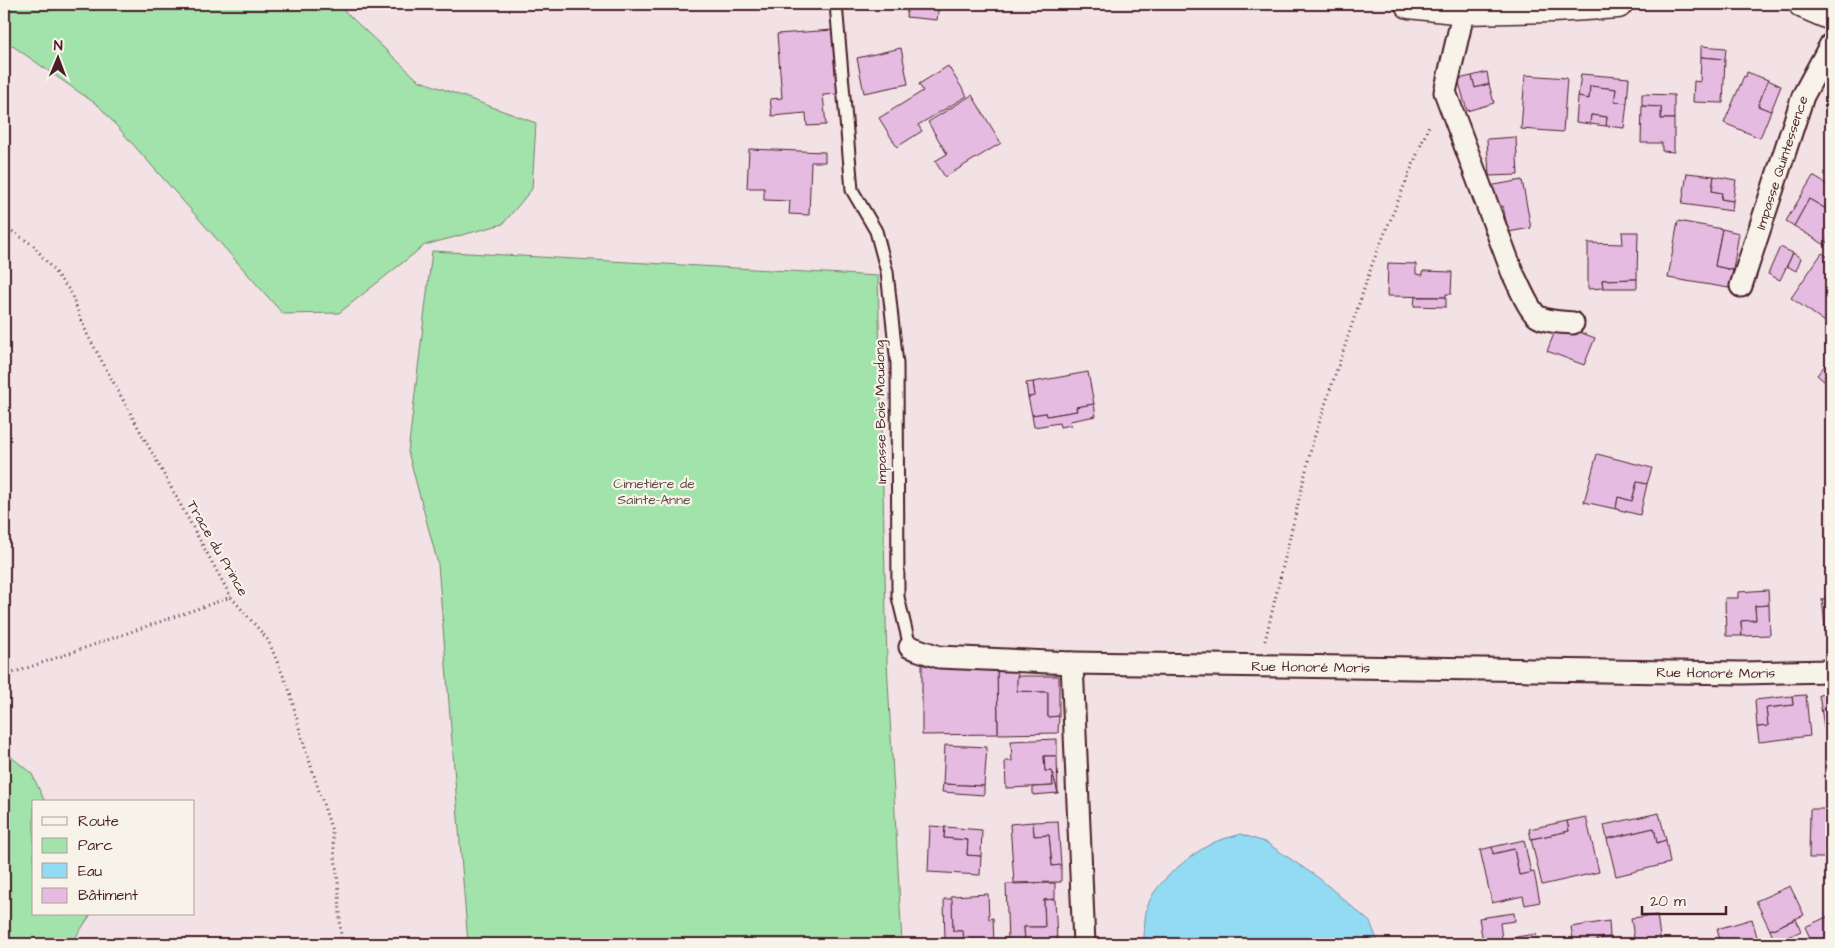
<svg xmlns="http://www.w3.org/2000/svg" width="1835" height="948" font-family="'Architects Daughter',sans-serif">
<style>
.green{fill:#a2e2ab;stroke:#76806b}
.water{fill:#92dbf3;stroke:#7590a3}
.building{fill:#e5bbe1;stroke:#4a1f2b}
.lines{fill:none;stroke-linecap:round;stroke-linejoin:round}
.service-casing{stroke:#4a1f2b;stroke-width:15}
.minor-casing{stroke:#4a1f2b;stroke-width:25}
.secondary-casing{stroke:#4a1f2b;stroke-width:31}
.path{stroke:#4a1f2b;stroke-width:3;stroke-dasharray:1 4;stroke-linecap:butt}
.service{stroke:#f7f3e8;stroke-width:11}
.minor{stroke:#f7f3e8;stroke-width:21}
.secondary{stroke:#f7f3e8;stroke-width:28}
.labels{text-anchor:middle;stroke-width:4.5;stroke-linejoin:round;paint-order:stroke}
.street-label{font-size:14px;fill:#4a1f2b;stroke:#f7f3e8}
.park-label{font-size:14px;fill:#60504b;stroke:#f7f3e8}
</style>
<rect width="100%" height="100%" fill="#f2e2e6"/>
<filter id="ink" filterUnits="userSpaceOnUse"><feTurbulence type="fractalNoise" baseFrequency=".02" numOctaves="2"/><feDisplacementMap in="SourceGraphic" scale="10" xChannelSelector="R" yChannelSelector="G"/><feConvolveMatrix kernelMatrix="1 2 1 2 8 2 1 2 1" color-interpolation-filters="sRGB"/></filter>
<g filter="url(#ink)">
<g class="green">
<path d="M4,4H337L418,80L536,123L532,189L503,224L425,245L339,313L283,314L99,106L4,40Z"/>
<path d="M432,251L878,276L887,662L902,944H468L438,564L408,452Z"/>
<path d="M4,751L32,774L45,802H34V914H91L71,944H4Z"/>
</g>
<path class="water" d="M1241,834L1267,843L1320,879L1370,922L1379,944H1144C1144,930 1144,910 1151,898C1161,878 1195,851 1215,842C1223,838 1233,837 1241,834Z"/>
<g class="building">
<path d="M908,4H939L937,20L906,17Z"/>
<path d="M833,30L839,94L823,95L826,125L807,126L806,113L772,116L770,99L782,98L777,34Z"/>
<path d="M1701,46L1726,48L1725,59L1701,57Z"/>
<path d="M901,48L908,84L864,93L857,58Z"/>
<path d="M1701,57L1725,59L1723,103L1693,102L1694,81L1700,82Z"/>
<path d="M948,66L967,96L918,125L922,131L897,147L879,118L923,91L919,84Z"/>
<path d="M1487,72L1489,84L1475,88L1472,76Z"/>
<path d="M1747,72L1768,80L1758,106L1771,111L1760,138L1724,123L1744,76L1746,77Z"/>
<path d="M1581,74L1629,78L1627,103L1614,102L1616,89L1590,86L1589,99L1578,97Z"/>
<path d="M1525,75L1567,78L1563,132L1521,129Z"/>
<path d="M1472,76L1475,88L1489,84L1494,103L1467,111L1458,79Z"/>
<path d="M1768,80L1781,86L1771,111L1758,106Z"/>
<path d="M1590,86L1616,89L1614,102L1627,103L1624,128L1606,126L1607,117L1591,115L1590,124L1576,122L1578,97L1589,99Z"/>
<path d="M1642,94L1674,95V119H1661V107L1642,106Z"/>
<path d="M972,95L1001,143L945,177L935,161L947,154L928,122Z"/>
<path d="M1642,106L1661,107V119H1674V152L1662,151V143H1641Z"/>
<path d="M1591,115L1607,117L1606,126L1590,124Z"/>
<path d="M1516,137L1518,175L1489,176L1487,139Z"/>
<path d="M749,149L825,152V162H811L809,215L789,214L790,201L764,200V188H747Z"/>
<path d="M1687,173L1714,176L1712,191L1722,193L1721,199L1733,201L1732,211L1682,204Z"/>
<path d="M1714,176L1736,180L1733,201L1721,199L1722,193L1712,191Z"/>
<path d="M1813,176L1831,187V212L1809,199L1794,226L1786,221Z"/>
<path d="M1522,180L1531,228L1508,232L1503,206L1493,208L1489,186Z"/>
<path d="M1809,199L1831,212V234L1825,245L1794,226Z"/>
<path d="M1678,221L1722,229L1715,266L1733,270L1729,288L1668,278Z"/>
<path d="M1722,229L1739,233L1733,270L1715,266Z"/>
<path d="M1622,232H1638L1637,279L1602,280L1603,288L1588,289V243L1623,244Z"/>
<path d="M1780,247L1793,253L1780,280L1768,274Z"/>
<path d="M1793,253L1801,258L1796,271L1787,266Z"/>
<path d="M1822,253L1831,259V326L1791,298Z"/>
<path d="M1388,263L1416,264V274L1423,275V271L1452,272L1451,294H1446V297L1387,296Z"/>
<path d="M1637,279V288H1603L1602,280Z"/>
<path d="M1415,297H1446V307L1414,306Z"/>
<path d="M1558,324L1595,338L1584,365L1547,351Z"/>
<path d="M1831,358V387L1817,375Z"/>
<path d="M1088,372L1094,404L1076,407L1077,411L1047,416L1046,413L1032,415L1028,397L1035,396L1033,382Z"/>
<path d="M1033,382L1035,396L1028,397L1026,383Z"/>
<path d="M1094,404L1096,416L1070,421L1071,425L1060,427L1059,423L1034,427L1032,415L1046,413L1047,416L1077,411L1076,407Z"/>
<path d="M1597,454L1652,468L1647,484L1637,482L1632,501L1618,497L1616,509L1584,502Z"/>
<path d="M1637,482L1647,484L1640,515L1616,509L1618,497L1632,501Z"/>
<path d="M1768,590L1769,605L1755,606L1756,620L1741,621L1742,636H1726L1725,598H1738V592Z"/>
<path d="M1831,598V645H1827L1822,599Z"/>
<path d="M1769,605L1770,635L1742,636L1741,621L1756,620L1755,606Z"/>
<path d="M997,662L1018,663L1017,691L1048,692V717L1059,716L1058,733L998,734Z"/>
<path d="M997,664L998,734L922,735V665Z"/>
<path d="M1017,676H1059V716L1048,717V692L1017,691Z"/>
<path d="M1831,693V739L1826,740L1819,695Z"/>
<path d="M1806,695L1810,736L1759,742L1757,727L1768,726L1766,708L1793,705L1792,696Z"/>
<path d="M1792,696L1793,705L1766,708L1768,726L1757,727L1755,700Z"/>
<path d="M1057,739V756H1044L1045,771H1052L1053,786L1006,788L1005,761H1012L1011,741Z"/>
<path d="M945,745L987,747L984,786L943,784Z"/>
<path d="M1044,756H1057L1058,793L1052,771H1045Z"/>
<path d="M1052,771L1058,793L1033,795V787L1053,786Z"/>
<path d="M943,784L984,786V795L942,792Z"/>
<path d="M1810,809H1831V858H1809Z"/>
<path d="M1659,813L1666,840L1657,843L1654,828L1607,839L1604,825Z"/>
<path d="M1586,817L1599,872L1542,885L1531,839L1569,831L1567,821Z"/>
<path d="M1058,821L1061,865L1052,866L1049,835L1034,836L1033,822Z"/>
<path d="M1567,821L1569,831L1531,839L1529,829Z"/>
<path d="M1033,822L1034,836L1049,835L1052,866L1061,865V882L1014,883L1010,824Z"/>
<path d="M930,826L945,827L944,838L968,840L967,855L981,856L980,875L928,872Z"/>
<path d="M945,827L982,830L981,856L967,855L968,840L944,838Z"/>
<path d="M1654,828L1657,843L1666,840L1670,863L1616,876L1607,839Z"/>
<path d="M1524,840L1531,873L1519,875L1514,849L1493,854L1492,847Z"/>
<path d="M1492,847L1493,854L1514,849L1519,875L1534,872L1540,902L1525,905L1523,896L1492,903L1480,850Z"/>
<path d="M1055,883V899L1044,900L1045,927H1024L1025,941H1008L1006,884Z"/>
<path d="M1790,886L1804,915L1770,930L1756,901Z"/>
<path d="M988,894L989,919L993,918L994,944H964L963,931H953L951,896Z"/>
<path d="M944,899H952L953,931H963L964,942L945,943Z"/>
<path d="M1055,899L1057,940L1025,941L1024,927H1045L1044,900Z"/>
<path d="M1514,913L1515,921L1500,923L1502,939L1483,942L1479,918Z"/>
<path d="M1657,915L1661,944H1635L1631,918Z"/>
<path d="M1831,915V944H1813L1805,927Z"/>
<path d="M1752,919L1759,944H1721L1717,929Z"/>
<path d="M1796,919L1801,931L1775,943L1770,930Z"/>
<path d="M1609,921L1610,937L1597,939L1598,944H1574L1571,927Z"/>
<path d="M1536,934L1538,944H1483V942Z"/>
<path d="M1610,937L1611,944H1598L1597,939Z"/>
</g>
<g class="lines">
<g class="service-casing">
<path id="service" d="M836,4L852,190L876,231L887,272L897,364L898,597L910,647"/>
</g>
<g class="minor-casing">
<g id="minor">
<path d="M1464,10L1445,92L1513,274C1519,285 1528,309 1537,316C1546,322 1562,322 1573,323"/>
<path id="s1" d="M1741,286L1803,96L1831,44"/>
<path d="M910,647L939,657L1072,663"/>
<path id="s2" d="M1084,944L1072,663L1742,673L1831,671"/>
</g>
</g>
<g class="secondary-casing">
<g id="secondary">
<path d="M1409,4L1464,10L1553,8L1618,4"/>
<path d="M1803,4L1831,16"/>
</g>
</g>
<g class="path">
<path d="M4,226L33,245L70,291L87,334L231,597L268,640L290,692L301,735L332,831L339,891L341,940L339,944"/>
<path d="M1265,641L1313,441L1373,262L1430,123"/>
<path d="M4,676L231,597"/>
</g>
<use href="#service" class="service"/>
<use href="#minor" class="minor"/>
<use href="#secondary" class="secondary"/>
</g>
</g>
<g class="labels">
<g class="street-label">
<text dy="5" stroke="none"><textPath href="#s1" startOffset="130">Impasse Quintessence</textPath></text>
<text transform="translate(880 412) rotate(-91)" y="5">Impasse Bois Moudong</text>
<text transform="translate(218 548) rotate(60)" y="5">Trace du Prince</text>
<text dy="5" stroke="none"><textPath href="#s2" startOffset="520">Rue Honoré Moris</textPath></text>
<text dy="5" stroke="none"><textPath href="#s2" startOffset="925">Rue Honoré Moris</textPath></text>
</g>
<g class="park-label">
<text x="654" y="488">Cimetière de<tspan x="654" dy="16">Sainte-Anne</tspan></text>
</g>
</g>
<rect width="1835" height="948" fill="none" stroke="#f7f3e8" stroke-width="20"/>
<rect x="10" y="10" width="1815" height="928" fill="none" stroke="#4a1f2b" stroke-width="2" filter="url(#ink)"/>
<rect x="32" y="800" width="162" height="115" fill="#f7f3e8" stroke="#b29e9c"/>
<rect x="42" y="817" width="25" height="8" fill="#f7f3e8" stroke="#b29e9c"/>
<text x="78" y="826" font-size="15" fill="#4a1f2b">Route</text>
<rect x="42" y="838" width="25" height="15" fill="#a2e2ab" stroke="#b29e9c"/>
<text x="78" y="850" font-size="15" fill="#4a1f2b">Parc</text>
<rect x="42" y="863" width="25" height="15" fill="#92dbf3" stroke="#b29e9c"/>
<text x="78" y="876" font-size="15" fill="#4a1f2b">Eau</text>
<rect x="42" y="888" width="25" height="15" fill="#e5bbe1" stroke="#b29e9c"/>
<text x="78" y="900" font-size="15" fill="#4a1f2b">Bâtiment</text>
<g transform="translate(58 58) rotate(1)" stroke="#f7f3e8" stroke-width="4" paint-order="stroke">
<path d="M0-4L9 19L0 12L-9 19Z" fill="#4a1f2b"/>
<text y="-8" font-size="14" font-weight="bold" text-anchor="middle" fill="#4a1f2b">N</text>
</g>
<path d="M1642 906v8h84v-8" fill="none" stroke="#4a1f2b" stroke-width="2.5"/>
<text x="1650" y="906" font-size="15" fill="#4a1f2b" stroke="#f7f3e8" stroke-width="4" paint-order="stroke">20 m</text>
</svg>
